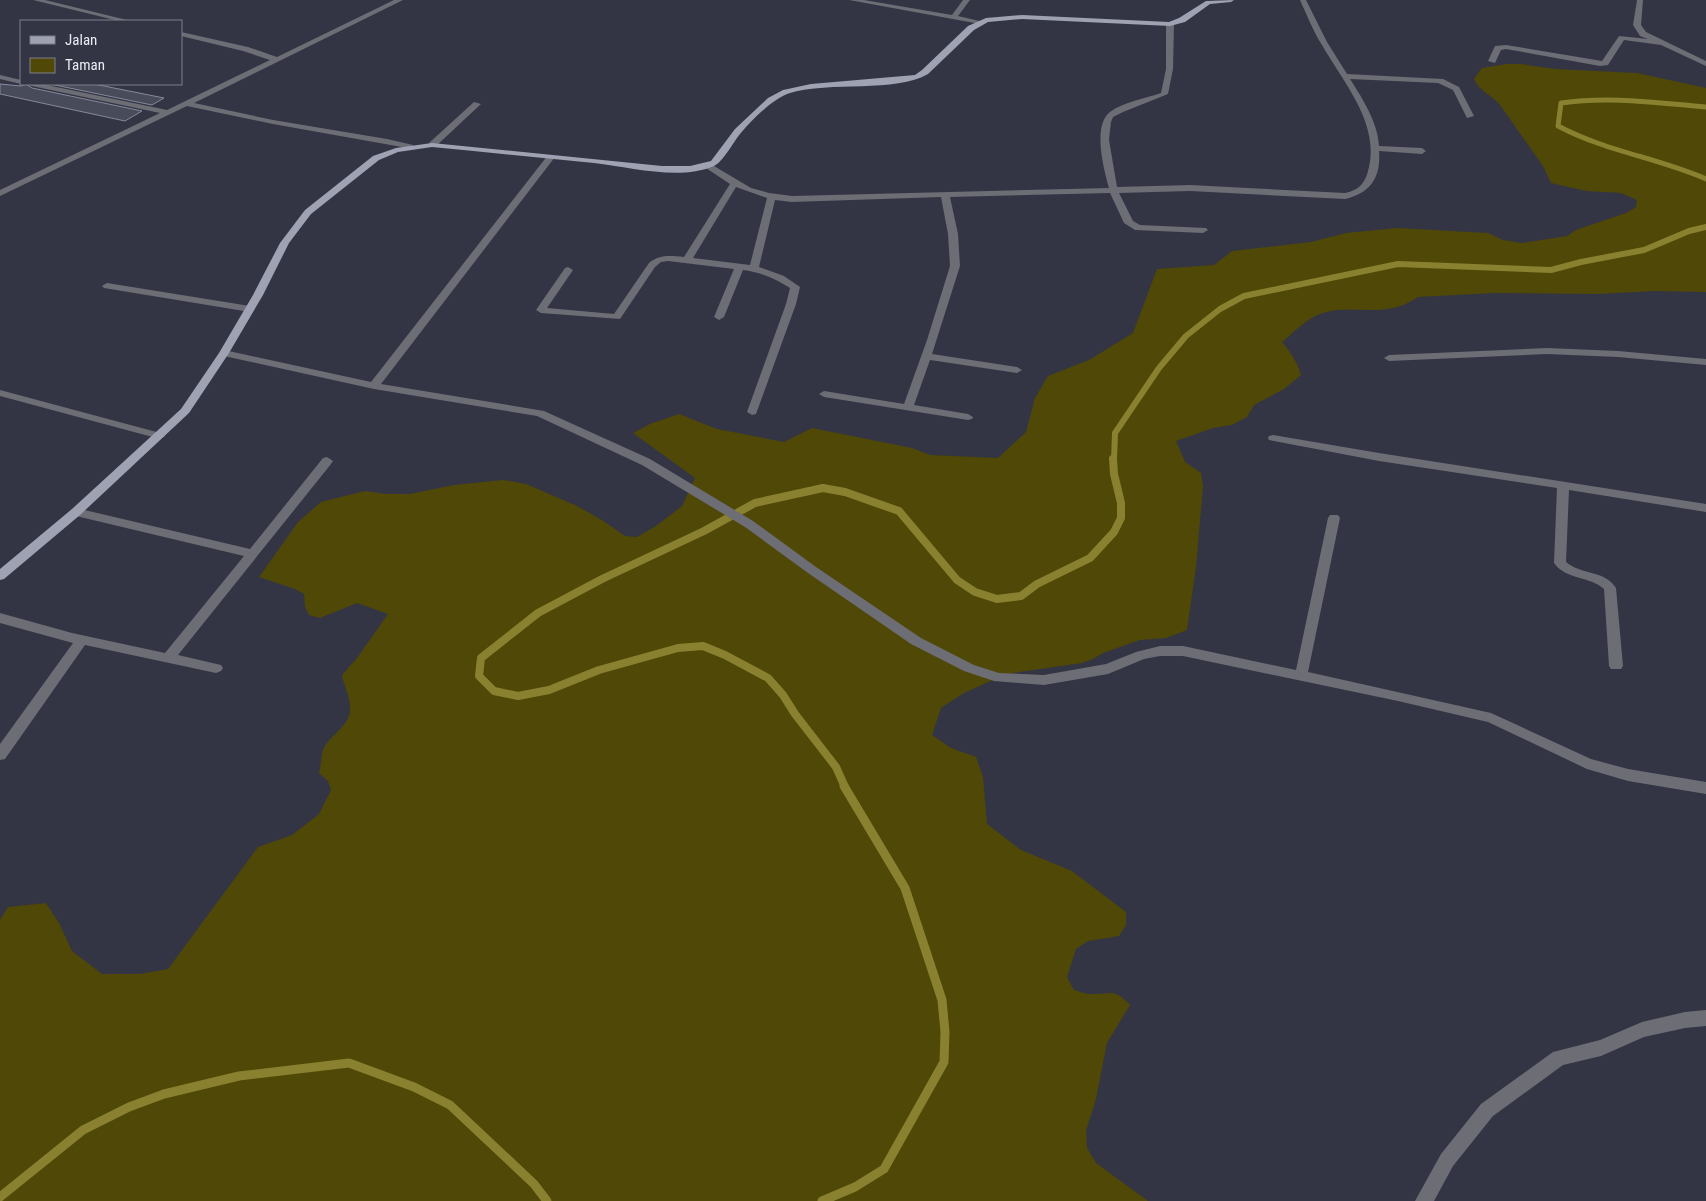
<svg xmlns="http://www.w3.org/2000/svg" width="1706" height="1201" font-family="'Roboto Condensed',sans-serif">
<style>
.green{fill:#4f4806}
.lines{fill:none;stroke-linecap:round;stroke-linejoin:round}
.stream-far3{stroke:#89812f;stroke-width:5}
.stream-far2{stroke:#89812f;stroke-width:6}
.stream-far1{stroke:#89812f;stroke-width:8}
.stream{stroke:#89812f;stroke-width:9}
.building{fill:#484b5a;stroke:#86899b}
.minor{fill:#6c6d75;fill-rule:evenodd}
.major{fill:#9fa2b2;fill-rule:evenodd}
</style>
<rect width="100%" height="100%" fill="#333544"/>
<path class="green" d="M1507,64H1521L1555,69L1637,73L1706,88V292L1653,291L1598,294L1495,293L1418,297C1384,321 1353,302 1320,314C1306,319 1293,333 1282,342C1291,353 1297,361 1301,375L1284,389L1254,405L1247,417L1232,425L1213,428L1176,441L1185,462L1201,473L1203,486L1196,567L1187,630L1166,638L1140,640L1103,653L1093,659L1082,663L1006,674L964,693L941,708L932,735L951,748L976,757L983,777L987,824L1021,850L1072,871L1126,912V925L1119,936L1088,941L1076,949L1067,977L1074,990C1079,991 1085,994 1090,994C1112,995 1113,987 1130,1005L1107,1043L1096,1099L1086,1131L1087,1148L1096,1163L1148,1201H0V920L8,907L46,903L59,923L72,951L102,974H140L168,969L258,847L292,835L319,814L331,790L328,781L319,773C321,766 321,757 323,750C329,735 351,726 350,708C350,695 344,687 342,675L357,658L388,614L357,603L320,618L309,615L305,607L304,594L295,589L259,577L298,522L321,502L365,491L386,494H410L454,485L503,480L526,484L577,506L602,520L625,536L637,537L656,526L682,506L695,478L633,433L650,424L679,414L717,429L784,442L812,428L912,448L930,455L998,458L1026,432L1035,398L1048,376L1089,360L1133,333L1157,269L1214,265L1232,251L1311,242L1346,233L1397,228L1488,233L1503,240L1522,243L1567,236L1576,230L1626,213L1636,207L1637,200L1621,193L1586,191L1551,183L1543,166L1500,105C1492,95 1480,92 1474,79L1482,68Z"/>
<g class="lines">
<path class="stream-far3" d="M1706,107C1657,103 1610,96 1561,103L1558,126C1605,151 1658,158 1706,179"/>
<path class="stream-far2" d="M1114,460L1115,433L1159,368L1186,336L1220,309L1244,296L1398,264L1551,270L1581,262L1644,250L1689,231L1706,227"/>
<path class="stream-far1" d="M845,787L836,767L795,714L783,695L768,678L725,655L703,646L678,648L599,670L549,690L518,696L494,691L479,676L481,658L538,613L602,579L704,531L755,503L823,488L845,492L899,511L957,580L975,592L997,599L1021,596L1037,584L1090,558L1114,532L1121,518V503L1114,474L1113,459"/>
<g class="stream">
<path d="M0,1197L83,1130L129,1107L164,1094L239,1076L349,1063L414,1087L450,1105L534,1184L547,1201"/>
<path d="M822,1201L855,1187L884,1169L944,1062L945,1032L942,1000L905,888L844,786"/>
</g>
</g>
<g class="building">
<path d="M0,84L21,86L26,84L32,88L142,111L125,121L0,94Z"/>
<path d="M50,84H94L164,98L152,105Z"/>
</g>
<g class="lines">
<g class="minor">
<path d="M33,0H45L131,21H119Z"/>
<path d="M394,0H403L194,103L273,120L387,139L413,145V149L273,124L187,106L0,196V190L160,113L32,86L28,84H42L167,110L270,60L243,51L181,36V32L248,47L277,57Z"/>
<path d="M849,0H864L952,15L963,0H970L958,16L984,22L980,24Z"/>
<path d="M1300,0H1306L1327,42L1347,74L1443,79L1459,87L1474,116L1467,118L1453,90L1438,83L1350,79C1362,98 1378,122 1379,146L1422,148L1426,151L1422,154L1379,151C1381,177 1371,193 1345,199L1190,191L1119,193L1133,221L1140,225L1206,228L1208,230L1203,233L1135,230L1124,223L1110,193L950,197L958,234L960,266L932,354L1017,367L1022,370L1017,373L930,360L914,405L968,414L973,417L972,419L968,420L824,397L819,394L824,391L904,404L927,340L950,266L948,234L941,197L792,202L775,200L759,267L784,276L800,287L796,304L756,414L752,415L747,412L786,304L790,288C776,279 760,272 743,270L724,317L719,320L714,317L734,269L668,261L661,262L655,267L620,319L541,313L536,310L565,268L568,267L573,270L547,308L614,314L649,263C660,254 671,256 684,257L730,184L706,168V164L709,163L751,188L769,193L792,196L1109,188C1104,170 1092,126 1110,112C1123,102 1144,99 1161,93L1166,69V24L1170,22L1174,24L1173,69L1168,94L1123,112L1113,117L1111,122L1109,140L1117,187L1190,185L1345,193C1360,190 1366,182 1369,167C1379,122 1343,82 1322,45C1313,31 1307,15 1300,0ZM736,187L767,198L750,265L693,258Z"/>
<path d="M1637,0H1643L1641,25L1646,32L1706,61V66L1661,45L1624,40L1608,65L1600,66L1506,49L1501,50L1495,63L1488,61L1495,46L1506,45L1602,61L1619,36L1648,39L1640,36L1633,25Z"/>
<path d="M0,75L21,80V84H23H21L0,79Z"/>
<path d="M474,102L481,104L435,147H429V143Z"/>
<path d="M548,155L555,157L381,384L544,411L650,459L753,521L816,567L921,638L974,665L999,673L1044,675L1106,664L1136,652L1160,646H1183L1296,670L1328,518L1330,515H1338L1340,518L1308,672L1491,713L1591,759L1628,769L1706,782V794L1628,781L1587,769L1488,722L1398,701L1183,656H1160L1144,659L1108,674L1044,685L994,681L964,671L911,644L808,573L745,527L642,465L537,416L374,389L224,356L219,353L224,350L371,382Z"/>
<path d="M107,283L250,306L255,309L250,312L104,288L102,286Z"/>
<path d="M1547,348L1618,351L1706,359V365L1618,357L1547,354L1389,361L1384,358L1389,355Z"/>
<path d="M0,390L164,434L165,436L160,439L0,396Z"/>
<path d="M1273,435L1379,453L1706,504V512L1569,490L1566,562C1581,575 1605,570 1616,588L1623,666L1621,669H1611L1609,666L1604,589C1590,576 1566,580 1554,563L1557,488L1379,461L1269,440L1268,438L1269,436Z"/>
<path d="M327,457L333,461L331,464L178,655L221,665L223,668L221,671L216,673L85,645L5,759L0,760V744L73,643L0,623V613L72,633L165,653L244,556L76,516L72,515L70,512L72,509L76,508L250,549L323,458Z"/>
<path d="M1706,1010V1026L1685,1028L1644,1037L1601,1056L1563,1065L1493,1116L1453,1166L1434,1201H1415L1441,1154L1481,1104L1553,1052L1600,1040L1642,1022L1685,1012Z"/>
</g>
<path class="major" d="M1234,0L1231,2L1210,4L1185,22L1170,26L1022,19L988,22L974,30L928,74C896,93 829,81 790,93C772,99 753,119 740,134C734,141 723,162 714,166C679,181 631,167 594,163C540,158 486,152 432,147L398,152L379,160L311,214L289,243L263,295L229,353L189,413L80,515L4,579L0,580V569L72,509L181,409L219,353L253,295L280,243L305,210L373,156L396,148L432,143L662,166H690L711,161L735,129L768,98L783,90L811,84L915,75L922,70L968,26L986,18L1022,15L1169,22L1179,18L1206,1Z"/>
</g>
<rect x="20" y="20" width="162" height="65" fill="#333544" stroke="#7c7e8b"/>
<rect x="30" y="36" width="25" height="8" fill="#9fa2b2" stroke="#7c7e8b"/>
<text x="65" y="45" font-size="15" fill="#e9ebf5">Jalan</text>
<rect x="30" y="58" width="25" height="15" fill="#4f4806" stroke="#7c7e8b"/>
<text x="65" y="70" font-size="15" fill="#e9ebf5">Taman</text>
</svg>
